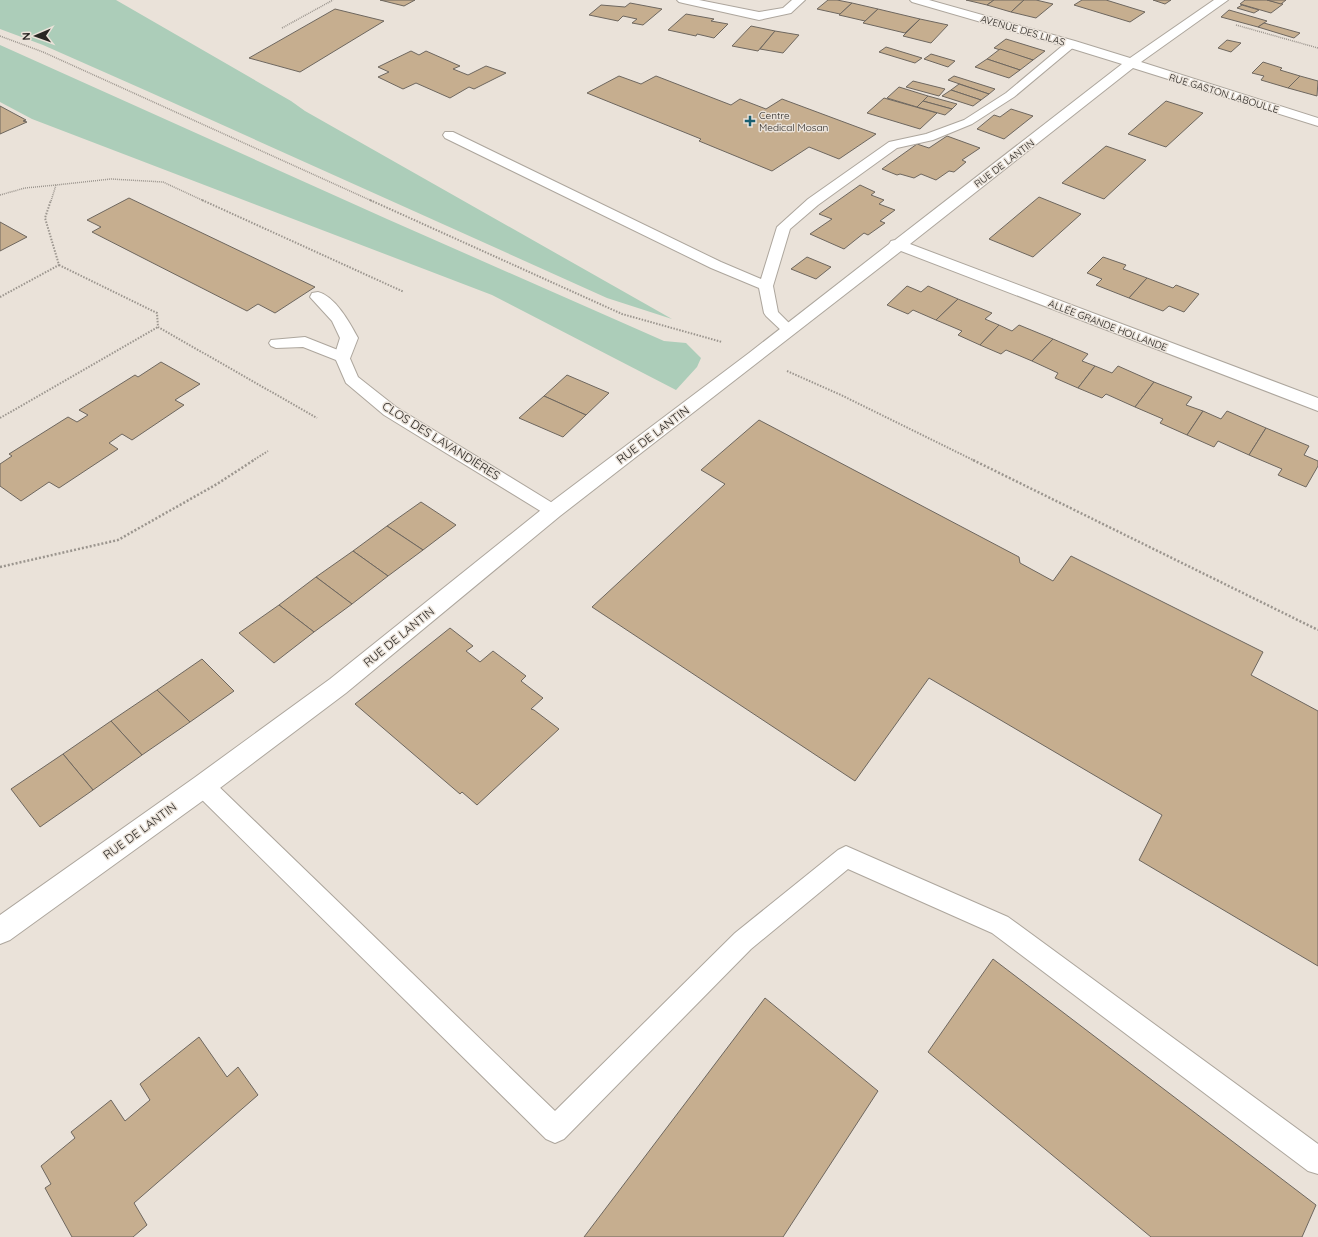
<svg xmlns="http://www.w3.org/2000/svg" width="1318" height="1237" font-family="Quicksand,sans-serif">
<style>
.green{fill:#accdb9}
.building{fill:#c6ae8f;stroke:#6e675f}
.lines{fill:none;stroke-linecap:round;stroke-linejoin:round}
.service-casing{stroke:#ada69d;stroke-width:2}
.minor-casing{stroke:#ada69d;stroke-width:2}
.path-far2{stroke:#9b958e;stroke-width:1.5;stroke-dasharray:1 1;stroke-linecap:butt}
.path-far1{stroke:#9b958e;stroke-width:2;stroke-dasharray:1.5 1.5;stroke-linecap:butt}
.path{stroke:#9b958e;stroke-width:2.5;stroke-dasharray:2 2;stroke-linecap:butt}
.service{fill:#fff;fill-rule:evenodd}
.minor{fill:#fff;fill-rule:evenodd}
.poi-dot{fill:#195f71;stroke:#eae2d9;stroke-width:1.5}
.labels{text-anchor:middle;stroke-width:3;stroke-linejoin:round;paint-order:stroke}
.far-street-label{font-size:10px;fill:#292623;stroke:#eae2d9}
.far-poi-label{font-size:10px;fill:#292623;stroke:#eae2d9;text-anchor:start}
.street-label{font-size:12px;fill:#292623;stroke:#eae2d9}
</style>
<rect width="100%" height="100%" fill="#eae2d9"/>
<g class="green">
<path d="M0,0H116L291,101L305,111L672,319L607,298L147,91L43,45L0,29Z"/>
<path d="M0,45L387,219L664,341L686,343L701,358L697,367L676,390L492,295L32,119L0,102Z"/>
</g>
<g class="building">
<path d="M380,0H415L404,6Z"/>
<path d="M828,0H837L852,3L840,14L817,9Z"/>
<path d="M966,0H994L987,5Z"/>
<path d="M994,0H1024L1011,12L987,5Z"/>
<path d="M1024,0H1036L1053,4L1036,18L1011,12Z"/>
<path d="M1082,0H1106L1145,12L1130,22L1074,5Z"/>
<path d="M1153,0H1171L1165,4Z"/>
<path d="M1245,0H1267L1283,4L1271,13L1240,4Z"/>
<path d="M1267,0H1286L1281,4Z"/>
<path d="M630,3L662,9L643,25L632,23L637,19L623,16L618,21L589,15L601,5L625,7Z"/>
<path d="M852,3L878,9L865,21L839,15Z"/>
<path d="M1242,5L1259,10L1254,13L1237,8Z"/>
<path d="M335,9L384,21L300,72L249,58Z"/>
<path d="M878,9L920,19L905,33L863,23Z"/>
<path d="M1229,10L1267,21L1258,27L1221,17Z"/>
<path d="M686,14L714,19L711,21L728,24L714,38L697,34L696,36L668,30Z"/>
<path d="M920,19L948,25L931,43L903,36Z"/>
<path d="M1264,23L1300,33L1294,38L1258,27Z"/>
<path d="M751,26L775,31L758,51L732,46Z"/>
<path d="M775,31L799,35L783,53L760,49Z"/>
<path d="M1006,39L1045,51L1033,60L994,48Z"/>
<path d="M1227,40L1241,43L1231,52L1218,48Z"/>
<path d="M886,47L922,58L915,63L879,52Z"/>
<path d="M1000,49L1033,60L1020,70L987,59Z"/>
<path d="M411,51L419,55L426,51L460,66L453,69L468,75L486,66L506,73L474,89L469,87L450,98L416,83L403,89L378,77L389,72L378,67Z"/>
<path d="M931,54L955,61L948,67L924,59Z"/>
<path d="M987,59L1020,70L1009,78L975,67Z"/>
<path d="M1263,62L1282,68L1280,70L1300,76L1288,88L1261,80L1264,76L1252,73Z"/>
<path d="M619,76L641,84L656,76L731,105L740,99L766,109L782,99L876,134L839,159L809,147L772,171L699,141L701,139L587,93Z"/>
<path d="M954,76L995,89L989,94L948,80Z"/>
<path d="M1300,76L1318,81L1317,96L1288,88Z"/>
<path d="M913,81L945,89L939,96L906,87Z"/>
<path d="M959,84L989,94L981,100L951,90Z"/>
<path d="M899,87L928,96L917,107L887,98Z"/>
<path d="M951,90L981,100L973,106L942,96Z"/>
<path d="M928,96L957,104L952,109L923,101Z"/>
<path d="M884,98L937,113L920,129L867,113Z"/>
<path d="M923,101L952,109L945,115L917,107Z"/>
<path d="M1166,101L1203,113L1166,147L1128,134Z"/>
<path d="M0,106L26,120L23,121L27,122L0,134Z"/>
<path d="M1011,109L1033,116L1004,139L977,129L994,115L1000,117Z"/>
<path d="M947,136L980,148L962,160L966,162L954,172L949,171L936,180L921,174L914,178L900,174L897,175L882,169L917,144L929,148Z"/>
<path d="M1106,146L1146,160L1104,199L1062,183Z"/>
<path d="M860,185L875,192L871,195L884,200L879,204L895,210L880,221L885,223L868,235L864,233L844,249L810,234L832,219L819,214Z"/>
<path d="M1039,197L1081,214L1033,257L989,239Z"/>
<path d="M129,198L315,287L275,313L258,304L247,311L92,232L101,227L87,220Z"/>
<path d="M0,222L27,237L0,251Z"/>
<path d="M807,257L831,267L816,279L791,269Z"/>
<path d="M1103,257L1126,265L1123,269L1147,278L1129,298L1096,285L1102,279L1087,273Z"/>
<path d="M1147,278L1173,288L1176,285L1199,294L1184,312L1169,306L1163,311L1129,298Z"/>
<path d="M907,286L921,292L928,286L958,299L936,320L913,310L908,314L887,305Z"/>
<path d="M958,299L992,313L985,319L999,325L980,345L958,335L962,331L936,320Z"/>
<path d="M999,325L1012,331L1019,325L1053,339L1032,361L1006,350L1001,354L980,345Z"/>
<path d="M1053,339L1088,354L1082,361L1095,366L1078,388L1055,378L1058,373L1032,361Z"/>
<path d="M161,362L200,384L175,400L184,405L132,440L122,434L109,443L118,449L59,488L49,482L21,501L0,486V464L12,456L9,454L68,417L77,422L88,415L79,410L135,375L138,377Z"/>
<path d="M1095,366L1112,373L1118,366L1154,382L1135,407L1106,394L1102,398L1078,388Z"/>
<path d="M567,375L609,393L586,415L544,396Z"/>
<path d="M1154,382L1192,397L1186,405L1203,411L1187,435L1160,423L1163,419L1135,407Z"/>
<path d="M544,396L586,415L563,437L519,418Z"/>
<path d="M1203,411L1221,419L1227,411L1266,428L1249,455L1218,441L1214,447L1187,435Z"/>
<path d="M759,420L1019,557L1020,563L1053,581L1071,556L1263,652L1251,675L1318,711V966L1139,860L1162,815L929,678L855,781L592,607L725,484L701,470Z"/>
<path d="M1266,428L1309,446L1304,455L1318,461V466L1306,487L1278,475L1282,469L1249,455Z"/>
<path d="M421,502L456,525L423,550L387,526Z"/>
<path d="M387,526L423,550L388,576L353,551Z"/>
<path d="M353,551L388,576L352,604L316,577Z"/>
<path d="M316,577L352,604L314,632L279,605Z"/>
<path d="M279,605L314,632L274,663L239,633Z"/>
<path d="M450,628L473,646L466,651L480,662L493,651L526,676L521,681L543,698L531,709L534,710L559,729L477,805L462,792L460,794L355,704Z"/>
<path d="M202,659L234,691L190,722L157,690Z"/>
<path d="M157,690L190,722L142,755L111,721Z"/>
<path d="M111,721L142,755L93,790L63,754Z"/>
<path d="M63,754L93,790L40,827L11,789Z"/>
<path d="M993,959L1316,1205L1302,1237H1151L928,1052Z"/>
<path d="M765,998L878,1091L783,1237H584Z"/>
<path d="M199,1037L227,1077L238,1067L258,1095L134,1203L147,1225L133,1237H72L45,1188L51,1184L41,1166L75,1138L71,1132L111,1100L125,1121L150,1100L140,1084Z"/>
</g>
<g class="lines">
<g class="service-casing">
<g id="service">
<path d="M1071,41L1076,44L1075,46L1014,97L972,124L933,140L897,148L818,205L790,229L773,286L778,312L796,330L794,333L789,335L784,333L766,316L764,313L759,288L711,268L445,138L443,135L445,132H453L721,262L761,279L777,227L808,199L889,142L926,134L964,120L1006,93L1067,42Z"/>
<path d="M305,337L348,354L358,377L396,407L559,507L562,511L559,515L553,517L547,515L384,415L346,383L336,360L303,347L276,348L271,346L269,343L271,340Z"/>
<path d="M203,776L211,779L555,1111L735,933L838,850L846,846L1008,917L1318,1144V1174L1308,1171L992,933L848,869L751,949L564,1139L555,1143L546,1139L195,793L192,786L195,779Z"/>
</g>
</g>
<g class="minor-casing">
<g id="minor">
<path d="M677,0H699L759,12L783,8L792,0H805L791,13L759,20L683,3L679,2Z"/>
<path d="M910,0H929L1075,41L1130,58L1214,0H1228L1141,62L1318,118V126L1133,68L910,244L1318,398V411L901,251L560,516L346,693L212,794L10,940L0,944V915L194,778L330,679L546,506L749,353L889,244L891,241L895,240L1122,64L1067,47L912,2Z"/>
<path d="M318,292C335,296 350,323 358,338L349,361L343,363L337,361L334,357L340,338L332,321L310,297L312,293Z"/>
</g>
</g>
<g class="path-far2">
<path d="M1236,25L1318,48"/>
<path d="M282,28L333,0"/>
<path d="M0,36L43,52L372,201"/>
<path d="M0,195L25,188L56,185"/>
<path d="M51,201L56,185L111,179L163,182L204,201"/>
</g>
<g class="path-far1">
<path d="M202,200L404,292"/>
<path d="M370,200L622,314L722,342"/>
<path d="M59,265L157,313L158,327L317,418"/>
<path d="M0,297L59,265L45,218L51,200"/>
<path d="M787,371L841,395L975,461"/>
<path d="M0,418L158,327"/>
<path d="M252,461L268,451"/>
</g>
<g class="path">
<path d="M973,460L1318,630"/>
<path d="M0,567L118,540L217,484L254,460"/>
</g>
<use href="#service" class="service"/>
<use href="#minor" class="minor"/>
</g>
<path class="poi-dot" d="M748 115h4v4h4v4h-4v4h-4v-4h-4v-4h4z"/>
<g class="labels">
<g class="far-street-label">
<text transform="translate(1023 30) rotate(16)" y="4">AVENUE DES LILAS</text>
<text transform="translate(1224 93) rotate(17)" y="4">RUE GASTON LABOULLE</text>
<text transform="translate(1004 163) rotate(-37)" y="4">RUE DE LANTIN</text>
<text transform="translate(1108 325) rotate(21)" y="4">ALLÉE GRANDE HOLLANDE</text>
</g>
<g class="far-poi-label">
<text x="759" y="119">Centre<tspan x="759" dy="12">Medical Mosan</tspan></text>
</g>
<g class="street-label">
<text transform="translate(653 435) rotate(-37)" y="4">RUE DE LANTIN</text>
<text transform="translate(441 441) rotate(32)" y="4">CLOS DES LAVANDIÈRES</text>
<text transform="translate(399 637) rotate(-39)" y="4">RUE DE LANTIN</text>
<text transform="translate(140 831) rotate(-36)" y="4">RUE DE LANTIN</text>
</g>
</g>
<g transform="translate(36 36) rotate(268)" stroke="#eae2d9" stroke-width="3" paint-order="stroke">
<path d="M0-3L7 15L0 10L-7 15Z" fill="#292623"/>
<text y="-6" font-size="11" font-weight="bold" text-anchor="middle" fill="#292623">N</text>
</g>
</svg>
